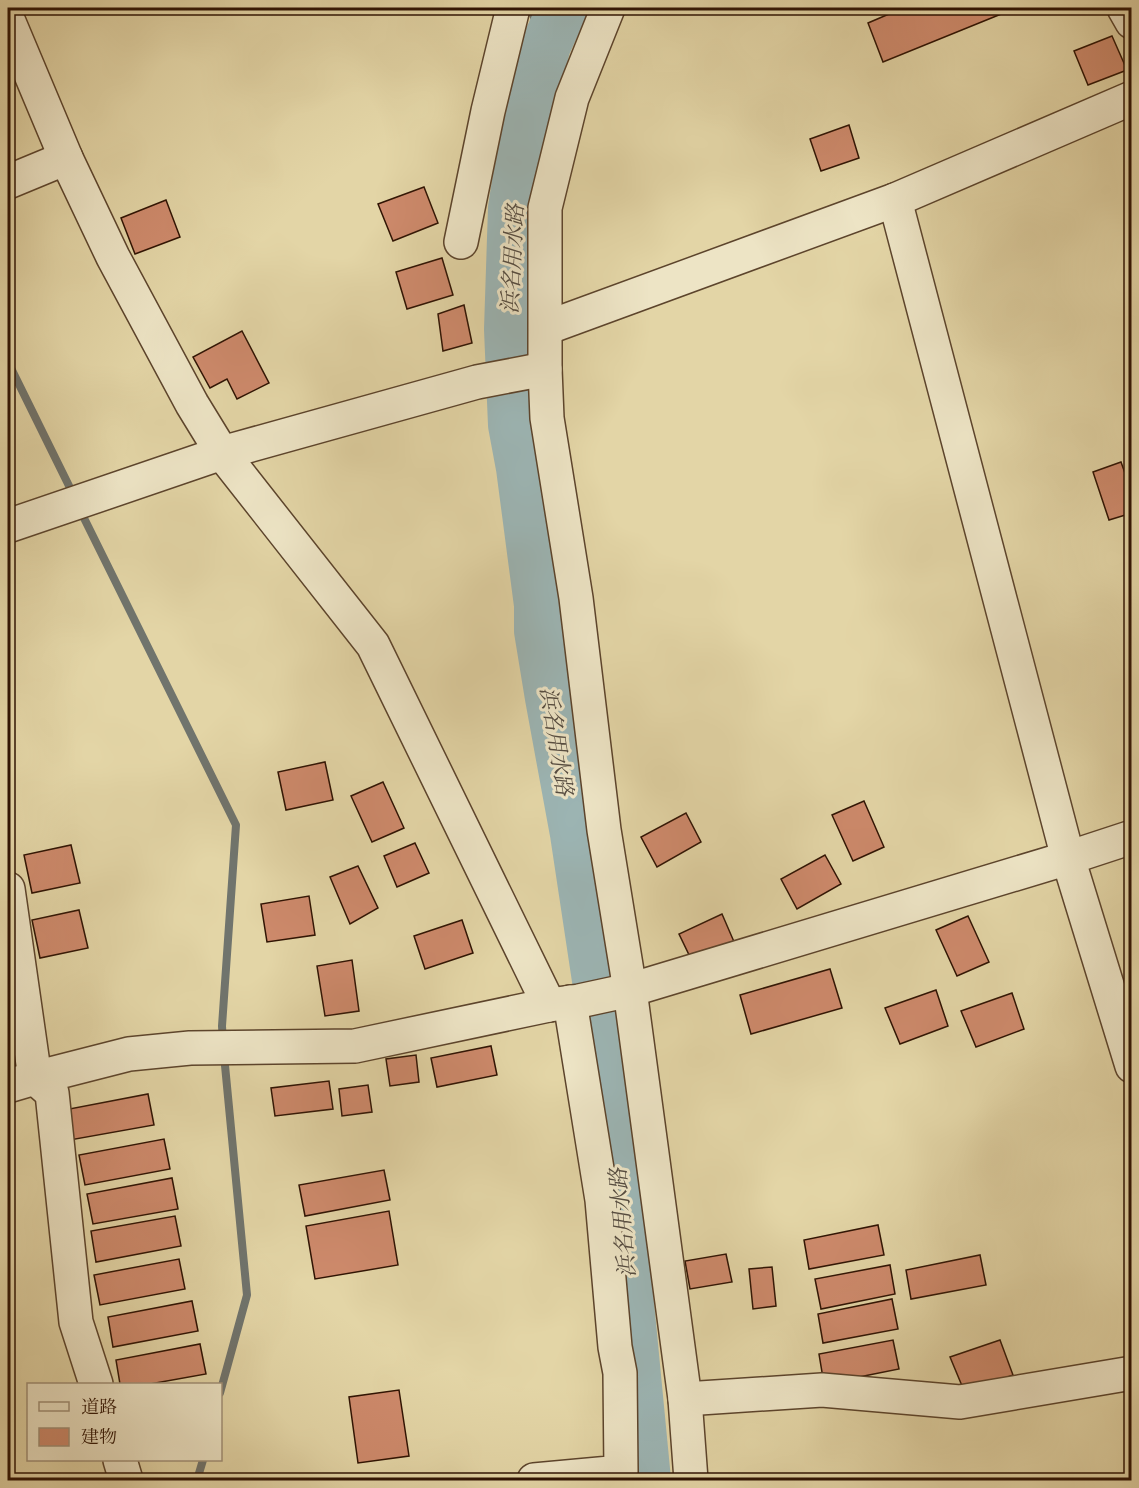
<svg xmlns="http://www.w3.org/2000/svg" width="1139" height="1488" font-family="'IM FELL DW Pica','Noto Serif JP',serif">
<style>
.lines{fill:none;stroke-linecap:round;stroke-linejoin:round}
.stream{stroke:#70746d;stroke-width:8}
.river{stroke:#9cb5b4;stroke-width:50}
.building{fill:#ce8a6c;stroke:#2f1303;stroke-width:1.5}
.minor-casing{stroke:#5c442c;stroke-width:36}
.minor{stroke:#ede4c5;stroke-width:33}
.labels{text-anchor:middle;stroke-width:6;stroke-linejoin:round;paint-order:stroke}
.water-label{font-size:22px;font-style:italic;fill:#554c41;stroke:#ede4c5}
</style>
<rect width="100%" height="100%" fill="#e3d5a6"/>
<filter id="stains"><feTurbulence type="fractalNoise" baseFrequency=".00333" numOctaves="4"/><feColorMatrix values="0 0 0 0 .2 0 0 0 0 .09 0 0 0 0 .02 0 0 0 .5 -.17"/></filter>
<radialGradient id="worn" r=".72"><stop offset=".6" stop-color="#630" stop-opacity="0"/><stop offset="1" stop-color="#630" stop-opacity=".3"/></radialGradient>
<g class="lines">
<g class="stream">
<path d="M530,8L546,45"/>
<path d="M8,362L74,496"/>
<path d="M79,508L236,825L222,1026L223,1043"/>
<path d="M220,1393L247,1295L224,1055"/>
<path d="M197,1480L203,1460"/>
</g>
<path class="river" d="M563,8L546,45L526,123L513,208L509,329L513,425L521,468L539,605V631L550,698L575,834L605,1033L606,1064L646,1480"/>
</g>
<g class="building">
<path d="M903,8H1016L883,62L868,23Z"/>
<path d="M1112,36L1127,70L1088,85L1074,51Z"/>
<path d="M849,125L859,158L821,171L810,139Z"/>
<path d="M424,187L438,223L393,241L378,204Z"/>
<path d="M166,200L180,237L135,254L121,218Z"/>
<path d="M442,258L453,295L407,309L396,272Z"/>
<path d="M464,305L472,343L443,351L438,314Z"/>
<path d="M242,331L269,383L237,399L227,379L210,388L193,357Z"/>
<path d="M1121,462L1132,493V513L1109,520L1093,472Z"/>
<path d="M325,762L333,800L286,810L278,772Z"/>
<path d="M383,782L404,828L372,842L351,796Z"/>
<path d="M864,801L884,847L853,861L832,815Z"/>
<path d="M686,813L701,842L657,867L641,837Z"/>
<path d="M415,843L429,873L397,887L384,856Z"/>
<path d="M71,845L80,883L32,893L24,855Z"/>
<path d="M825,855L841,884L797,909L781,879Z"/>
<path d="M358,866L378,908L350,924L330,877Z"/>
<path d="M309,896L315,935L267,942L261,904Z"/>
<path d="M79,910L88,948L40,958L32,920Z"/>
<path d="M722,914L735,944L693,963L679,934Z"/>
<path d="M968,916L989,962L957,976L936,930Z"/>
<path d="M462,920L473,953L425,969L414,936Z"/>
<path d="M352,960L359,1011L325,1016L317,966Z"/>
<path d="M830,969L842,1008L751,1034L740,995Z"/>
<path d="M936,990L948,1026L900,1044L885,1008Z"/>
<path d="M1012,993L1024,1029L976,1047L961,1011Z"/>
<path d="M491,1046L497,1075L437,1087L431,1058Z"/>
<path d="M416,1055L419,1082L390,1086L386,1059Z"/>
<path d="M329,1081L333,1109L275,1116L271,1088Z"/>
<path d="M368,1085L372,1112L342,1116L339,1089Z"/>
<path d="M148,1094L154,1125L70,1140L64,1110Z"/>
<path d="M164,1139L170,1169L85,1185L79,1155Z"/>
<path d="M384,1170L390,1200L305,1216L299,1185Z"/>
<path d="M172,1178L178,1209L93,1224L87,1194Z"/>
<path d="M389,1211L398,1265L315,1279L306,1226Z"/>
<path d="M175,1216L181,1246L96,1262L91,1231Z"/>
<path d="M878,1225L884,1255L809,1269L804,1240Z"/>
<path d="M726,1254L732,1282L690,1289L685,1261Z"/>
<path d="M980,1255L986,1285L911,1299L906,1270Z"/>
<path d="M179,1259L185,1289L100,1305L94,1275Z"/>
<path d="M890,1265L895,1294L821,1309L815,1279Z"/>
<path d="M772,1267L776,1306L753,1309L749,1269Z"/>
<path d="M892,1299L898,1329L823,1343L818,1314Z"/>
<path d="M192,1301L198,1331L113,1347L108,1317Z"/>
<path d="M893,1340L899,1369L824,1384L819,1354Z"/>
<path d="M1000,1340L1013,1375L965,1393L950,1357Z"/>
<path d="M200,1344L206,1374L150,1384H120L116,1360Z"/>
<path d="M399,1390L409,1456L358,1463L349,1397Z"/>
</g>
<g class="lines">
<g class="minor-casing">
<g id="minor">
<path d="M608,8L572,98L545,208V369L547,418L576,598L604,830L630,990L685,1399L691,1480"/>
<path d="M1124,8L1132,22"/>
<path d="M8,20L66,158L113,257L192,404L222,453L373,645L549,1005"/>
<path d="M8,182L66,158"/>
<path d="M895,200L1068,858L1132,1066"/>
<path d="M461,242L488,111L513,8"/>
<path d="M546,328L895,200L1132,98"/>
<path d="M8,526L222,453L477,382L545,369"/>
<path d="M8,889L35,1078L52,1093L76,1322L96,1384"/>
<path d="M8,1086L35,1078L129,1054L190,1048L355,1046L549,1005L579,1001L630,990L1068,858L1132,837"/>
<path d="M685,1399L822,1390L960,1402L1132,1373"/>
<path d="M120,1460L126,1480"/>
<path d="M534,1480L621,1472L620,1373L615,1347L602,1200L570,1002"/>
</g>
</g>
<use href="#minor" class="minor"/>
</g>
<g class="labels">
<g class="water-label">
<text transform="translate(512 259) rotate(-87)" y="8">浜名用水路</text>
<text transform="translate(557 741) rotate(81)" y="8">浜名用水路</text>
<text transform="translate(622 1223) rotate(-95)" y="8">浜名用水路</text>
</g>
</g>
<rect width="1139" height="1488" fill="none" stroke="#e3d5a6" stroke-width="30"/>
<rect x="9" y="9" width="1121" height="1470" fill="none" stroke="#2f1303" stroke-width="3"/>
<rect x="15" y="15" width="1109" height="1458" fill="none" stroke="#2f1303" stroke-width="1.5"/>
<rect x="27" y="1383" width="195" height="78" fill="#ede4c5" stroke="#a19077" stroke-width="1.5"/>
<rect x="39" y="1402" width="30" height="9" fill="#ede4c5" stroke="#a19077" stroke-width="1.5"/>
<text x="81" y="1413" font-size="18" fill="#2f1303">道路</text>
<rect x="39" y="1428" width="30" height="18" fill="#ce8a6c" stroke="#a19077" stroke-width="1.5"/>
<text x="81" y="1443" font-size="18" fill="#2f1303">建物</text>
<rect width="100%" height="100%" filter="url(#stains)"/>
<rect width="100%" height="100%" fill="url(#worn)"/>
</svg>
